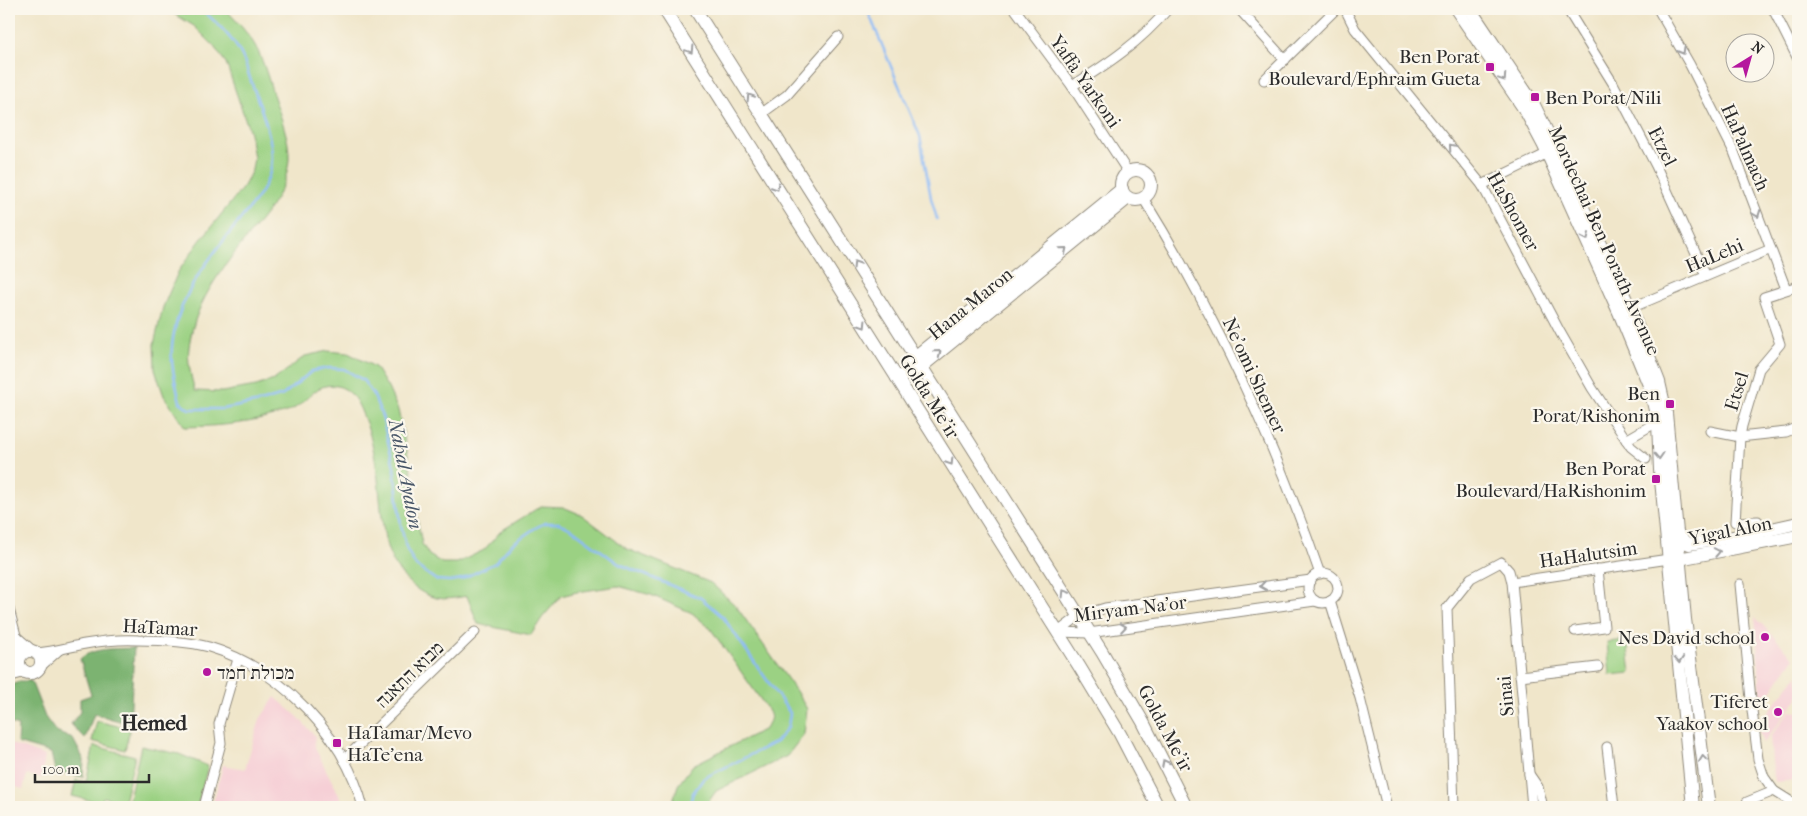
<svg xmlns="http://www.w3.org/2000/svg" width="1807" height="816" font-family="'IM FELL French Canon','Frank Ruhl Libre',serif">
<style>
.built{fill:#f6cfd6}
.green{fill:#9bd183;stroke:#637e57}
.forest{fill:#7cb371;stroke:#546f4e}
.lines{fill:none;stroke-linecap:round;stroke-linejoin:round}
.stream{stroke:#8bbaf6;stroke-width:2.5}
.street-casing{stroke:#8e887a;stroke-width:11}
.secondary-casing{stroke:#8e887a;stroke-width:14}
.street{stroke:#fff;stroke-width:9}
.secondary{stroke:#fff;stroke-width:12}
.oneway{stroke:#a0a0a0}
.poi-dot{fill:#b5179e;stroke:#fbf7ec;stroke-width:2}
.labels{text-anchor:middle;stroke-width:4.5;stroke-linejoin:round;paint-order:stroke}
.poi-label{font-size:19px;fill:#2b2b2b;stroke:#fbf7ec;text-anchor:end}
.street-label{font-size:19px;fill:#2b2b2b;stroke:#fbf7ec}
.water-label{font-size:20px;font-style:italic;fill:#485668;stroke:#fbf7ec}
.quarter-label{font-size:21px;font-weight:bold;fill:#2b2b2b;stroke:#fbf7ec}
</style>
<rect width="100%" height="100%" fill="#fbf7ec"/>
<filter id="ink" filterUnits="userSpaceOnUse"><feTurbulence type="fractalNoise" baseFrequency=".02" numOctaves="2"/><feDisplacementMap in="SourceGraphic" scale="10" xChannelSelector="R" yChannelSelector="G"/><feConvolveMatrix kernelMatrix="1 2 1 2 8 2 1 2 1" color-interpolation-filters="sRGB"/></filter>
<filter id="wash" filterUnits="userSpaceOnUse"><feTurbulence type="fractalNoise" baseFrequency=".0096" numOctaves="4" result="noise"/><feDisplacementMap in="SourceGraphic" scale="20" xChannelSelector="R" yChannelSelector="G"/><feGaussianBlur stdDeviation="1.12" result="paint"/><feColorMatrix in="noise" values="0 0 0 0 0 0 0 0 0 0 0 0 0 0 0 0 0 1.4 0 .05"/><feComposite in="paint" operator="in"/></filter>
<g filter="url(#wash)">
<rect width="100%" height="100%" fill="#f0e6ca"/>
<g class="built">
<path d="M1755,617L1794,658L1767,697L1761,696Z"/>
<path d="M1798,674V699L1763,743L1757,726Z"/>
<path d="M275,697L297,716L315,736L314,742L316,750L345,807H212L223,765L245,769L260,719Z"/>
<path d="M1790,711L1798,712V780L1774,782L1770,737Z"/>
<path d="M9,743L45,756L42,778L27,775L23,789L9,785Z"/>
</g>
<g class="green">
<path d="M166,9H225C236,20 248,33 256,47C264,62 269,81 274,97C280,114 290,141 289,159C287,186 272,206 256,226C227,263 195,298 189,347C187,361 191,377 195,391L222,392L256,386L274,380L305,356L328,351L348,353L375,367L388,388L398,410L410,465L418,523L422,544L429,555L442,563H457L484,550L501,531L541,506L563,507L582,515L627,549L711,583L736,606L796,691L807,709L804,734L787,756L716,791L709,801L706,807H671L678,785L693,765L765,729C770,721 773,718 768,710L710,628L692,613L651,595L618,586L577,592L561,596L542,618L531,635L478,624L467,596C456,598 441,601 430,596C413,590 398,573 391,557C384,543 383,524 381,509C378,477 375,442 362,413C357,401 351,389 337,386C315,381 307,404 289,411C255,424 220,426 185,427L164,396L155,370L154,344L163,307L178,272L199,242L244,186L252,170L254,158L250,133L226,63L212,44L194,26Z"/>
<path d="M1627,640L1631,673L1610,675L1607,642Z"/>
<path d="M97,721L130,729L125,750L92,741Z"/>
<path d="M94,746L135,756L124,802L103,797L101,803L72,796L76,780L86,782Z"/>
<path d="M141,746L179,754L208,766L197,807H127Z"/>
</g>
<g class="forest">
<path d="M134,648L130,724L94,714L85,739L71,724L80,712V699L91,695L80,659C93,647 117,649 134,648Z"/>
<path d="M19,681H31L45,717L56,732L73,739L84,760L83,777L55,771L51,753L17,743L18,726L9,723V688Z"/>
</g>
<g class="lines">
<g class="stream">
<path d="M199,9C213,17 235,41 242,56C246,64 248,73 251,81C259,104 272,134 272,158C272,180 257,199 244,215C213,254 177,293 172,346C170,364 176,384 180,402L189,409H223L260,402L283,395L312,371L329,368L344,369L363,380L374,396L382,416L394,467L401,526L407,550L416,566L436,580L450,581L462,579L495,563L512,544L535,528L545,523H559L573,530L619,564L701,598L723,617L790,713L788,727L776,742L704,778L693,793L689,807"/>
<path d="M867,9L920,136L931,198L937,219"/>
</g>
</g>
</g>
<g filter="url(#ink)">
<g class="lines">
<g class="street-casing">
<g id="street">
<path d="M1015,9L1072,86L1128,172"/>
<path d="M1239,9L1285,60"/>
<path d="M1345,9L1355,29L1482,185L1560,332L1592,388L1631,447L1646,459"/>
<path d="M1567,9L1614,85L1656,166L1706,276"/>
<path d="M1658,9L1690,65L1734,152L1786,289"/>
<path d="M1773,9L1798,59"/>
<path d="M1264,80L1336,9"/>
<path d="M1072,86C1109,63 1139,43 1168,9"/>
<path d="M761,114L787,95L838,37"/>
<path d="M1482,185L1548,153"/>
<path d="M1143,198C1216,316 1275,443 1320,574"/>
<path d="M1626,310L1771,249"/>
<path d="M1710,431L1740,437L1786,432L1798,427"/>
<path d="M1626,440L1657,422"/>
<path d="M1758,521L1735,522L1740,437L1742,426L1759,369L1780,344L1764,297L1798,286"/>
<circle cx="1323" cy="588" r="15"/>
<path d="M1512,582L1669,559"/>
<path d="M1740,584L1752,710L1758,759L1764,777L1774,791L1798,806"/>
<path d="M1330,601L1360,698L1387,807"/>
<path d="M9,609L19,647L20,659"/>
<path d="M1575,631L1604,627L1598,569"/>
<path d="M1058,632L1079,616L1105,608L1311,580"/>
<path d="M1058,632L1089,633L1315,601"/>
<path d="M18,638L33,651"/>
<path d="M37,653C53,652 69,647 85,644C102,641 120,639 138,640C161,640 186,641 209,647C280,668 345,736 363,807"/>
<path d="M39,668L58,651"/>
<path d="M1520,676L1598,667"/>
<path d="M1607,747L1614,807"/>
<path d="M344,760L475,632"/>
<path d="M1529,774L1538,787L1543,807"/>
<path d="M1747,802L1774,791"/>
<path d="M204,807L221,743L219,724L238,659"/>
<path d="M1454,807L1447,608L1471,578L1501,562L1509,571L1512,582L1532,807"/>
</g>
</g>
<g class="secondary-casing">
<g id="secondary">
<path d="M664,9L1079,666L1120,734L1158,807"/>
<path d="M695,9L1102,652L1143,722L1186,807"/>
<path d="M1456,9L1525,110L1544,146L1619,312L1649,385L1658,423L1660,470L1693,807"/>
<path d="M1470,9L1533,103L1552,142L1630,308L1659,382L1666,413L1685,619L1709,807"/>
<circle cx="1136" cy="185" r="15"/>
<path d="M910,363L915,357L1122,189"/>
<path d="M897,378L921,367L1128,198"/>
<path d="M1677,533L1685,542L1689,544L1746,535L1798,523"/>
<path d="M1672,559L1684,558L1798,536"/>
<circle cx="30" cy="662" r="11"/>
<path d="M9,675L24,671"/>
</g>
</g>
<use href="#street" class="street"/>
<use href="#secondary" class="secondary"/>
</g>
<defs><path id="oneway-chevron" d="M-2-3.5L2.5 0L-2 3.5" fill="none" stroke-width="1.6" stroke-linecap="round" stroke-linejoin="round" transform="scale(1.25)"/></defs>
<g class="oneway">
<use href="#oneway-chevron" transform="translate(690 50) rotate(58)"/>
<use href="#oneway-chevron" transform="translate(1682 51) rotate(60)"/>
<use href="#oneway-chevron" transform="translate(1503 78) rotate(56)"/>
<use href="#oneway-chevron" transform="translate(750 97) rotate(-122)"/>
<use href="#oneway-chevron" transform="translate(1452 147) rotate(-130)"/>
<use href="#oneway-chevron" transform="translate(776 187) rotate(58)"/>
<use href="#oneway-chevron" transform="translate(1757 214) rotate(69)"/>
<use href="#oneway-chevron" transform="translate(1586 237) rotate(66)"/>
<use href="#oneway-chevron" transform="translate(1064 250) rotate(-39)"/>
<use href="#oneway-chevron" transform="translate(856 264) rotate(-122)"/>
<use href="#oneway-chevron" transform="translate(863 325) rotate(58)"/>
<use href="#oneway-chevron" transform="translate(938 353) rotate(-39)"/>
<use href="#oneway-chevron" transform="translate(1659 456) rotate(87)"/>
<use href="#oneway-chevron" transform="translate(950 462) rotate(58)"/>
<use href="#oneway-chevron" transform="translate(1717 552) rotate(-11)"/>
<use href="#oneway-chevron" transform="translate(1263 586) rotate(172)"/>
<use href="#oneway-chevron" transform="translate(1065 593) rotate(-122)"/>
<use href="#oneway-chevron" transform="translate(1123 627) rotate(-8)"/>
<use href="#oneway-chevron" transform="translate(1679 660) rotate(85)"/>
<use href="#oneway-chevron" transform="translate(1703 759) rotate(-97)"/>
<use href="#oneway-chevron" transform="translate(1165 763) rotate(-117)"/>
</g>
</g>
<g class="poi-dot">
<rect x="1485" y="62" width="10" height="10" rx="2.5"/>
<rect x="1530" y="92" width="10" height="10" rx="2.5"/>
<rect x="1665" y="399" width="10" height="10" rx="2.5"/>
<rect x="1651" y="474" width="10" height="10" rx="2.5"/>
<circle cx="1765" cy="637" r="5"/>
<circle cx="207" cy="672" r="5"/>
<circle cx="1778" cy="712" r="5"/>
<rect x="332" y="738" width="10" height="10" rx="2.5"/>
</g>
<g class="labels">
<g class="poi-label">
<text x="1480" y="63">Ben Porat<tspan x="1480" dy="22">Boulevard/Ephraim Gueta</tspan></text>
<text x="1545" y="104" text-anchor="start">Ben Porat/Nili</text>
<text x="1660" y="400">Ben<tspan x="1660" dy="22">Porat/Rishonim</tspan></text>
<text x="1646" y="475">Ben Porat<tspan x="1646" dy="22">Boulevard/HaRishonim</tspan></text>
<text x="1755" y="644">Nes David school</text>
<text x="217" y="679" text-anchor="start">מכולת חמד</text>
<text x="1768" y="708">Tiferet<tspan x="1768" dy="22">Yaakov school</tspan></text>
<text x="347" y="739" text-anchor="start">HaTamar/Mevo<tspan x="347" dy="22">HaTe'ena</tspan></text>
</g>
<g class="street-label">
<text transform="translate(1086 81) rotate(55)" y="7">Yaffa Yarkoni</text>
<text transform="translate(1663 146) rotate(63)" y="7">Etzel</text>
<text transform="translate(1746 147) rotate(66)" y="7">HaPalmach</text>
<text transform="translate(1514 211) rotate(61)" y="7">HaShomer</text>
<text transform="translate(1605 240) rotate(66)" y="7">Mordechai Ben Porath Avenue</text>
<text transform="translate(1714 255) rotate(-23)" y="7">HaLehi</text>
<text transform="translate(970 303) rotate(-39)" y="7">Hana Maron</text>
<text transform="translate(1255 375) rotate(65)" y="7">Ne'omi Shemer</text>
<text transform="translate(1736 391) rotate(-73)" y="7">Etsel</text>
<text transform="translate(930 396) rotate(58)" y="7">Golda Me'ir</text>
<text transform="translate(1730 530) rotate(-11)" y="7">Yigal Alon</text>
<text transform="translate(1588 554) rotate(-8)" y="7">HaHalutsim</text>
<text transform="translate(1130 608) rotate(-7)" y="7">Miryam Na'or</text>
<text transform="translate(160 627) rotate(3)" y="7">HaTamar</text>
<text transform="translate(409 674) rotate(-44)" y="7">מבוא התאנה</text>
<text transform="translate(1505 696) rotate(-95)" y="7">Sinai</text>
<text transform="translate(1166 728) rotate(62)" y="7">Golda Me'ir</text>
</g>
<g class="water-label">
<text transform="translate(406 474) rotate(79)" y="7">Nahal Ayalon</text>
</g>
<g class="quarter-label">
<text x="154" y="730">Hemed</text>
</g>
</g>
<rect width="1807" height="816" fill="none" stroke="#fbf7ec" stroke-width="30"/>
<g transform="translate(1750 58) rotate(37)"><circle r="24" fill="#fbf7ec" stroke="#a8a59f"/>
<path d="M0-4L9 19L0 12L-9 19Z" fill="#b5179e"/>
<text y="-8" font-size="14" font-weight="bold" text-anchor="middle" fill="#2b2b2b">N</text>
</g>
<path d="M35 774v8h114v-8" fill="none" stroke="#2b2b2b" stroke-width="2.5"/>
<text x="42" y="774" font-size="15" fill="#2b2b2b" stroke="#fbf7ec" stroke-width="4" paint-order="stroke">100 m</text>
</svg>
